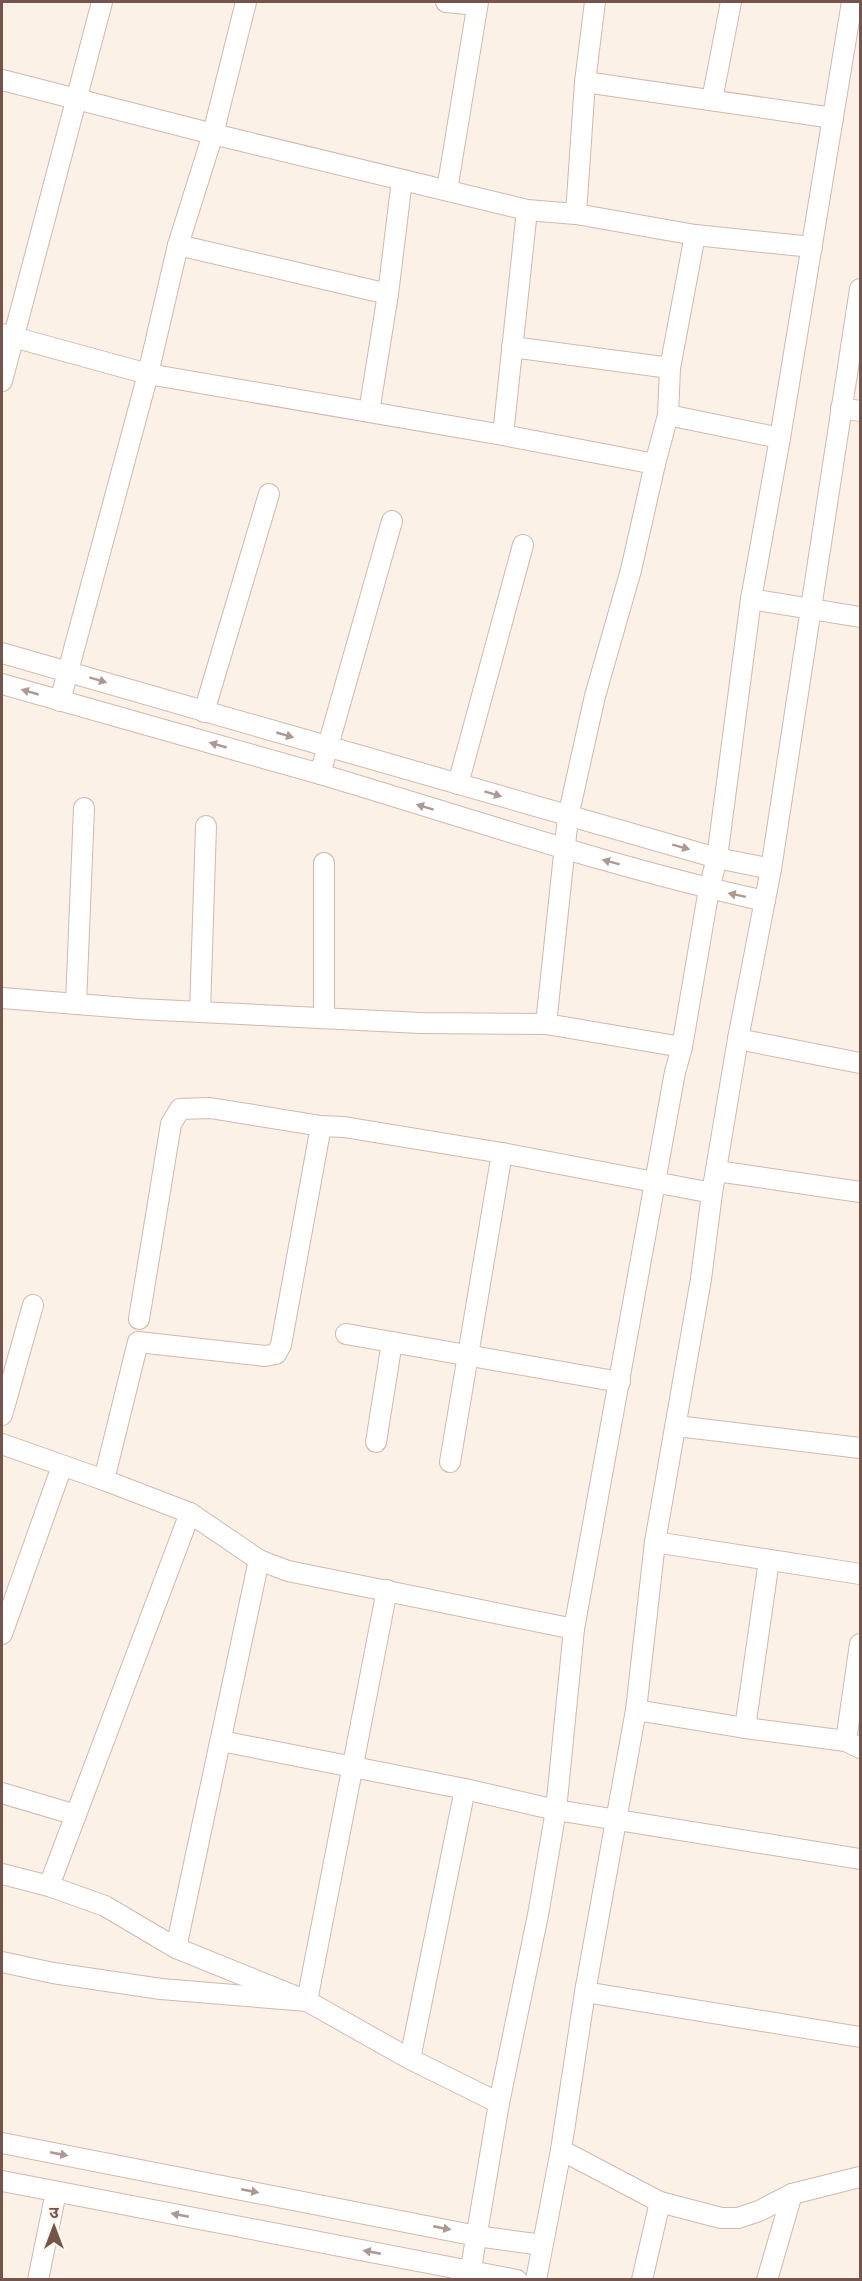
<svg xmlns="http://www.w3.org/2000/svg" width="862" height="2281" font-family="'Roboto Condensed','Noto Sans Devanagari',sans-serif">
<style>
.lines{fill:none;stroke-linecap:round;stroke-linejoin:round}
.street-casing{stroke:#cfb9af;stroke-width:22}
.street{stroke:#fff;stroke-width:20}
.oneway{fill:#ac9993}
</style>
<rect width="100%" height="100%" fill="#fcf1e6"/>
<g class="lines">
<g class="street-casing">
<g id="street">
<path d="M446,2L477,5"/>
<path d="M2,80L213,134L527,210L576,214L695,235L812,247"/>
<path d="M585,82L833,118"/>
<path d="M712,100L731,2"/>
<path d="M447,190L478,2"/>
<path d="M527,210L503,435L655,464L668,415"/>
<path d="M576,214L585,82L595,2"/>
<path d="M695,235L670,368L668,415L780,438"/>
<path d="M178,245L388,294"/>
<path d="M2,334L148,374L503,435"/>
<path d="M512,347L670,368"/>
<path d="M2,381L102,2"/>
<path d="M841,408L860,411"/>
<path d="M369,412L388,294L402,180"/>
<path d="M751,599L860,617"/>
<path d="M2,653L717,858L771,869"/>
<path d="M2,684C108,715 214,743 320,774C468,818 614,868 765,901"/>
<path d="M60,701L148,374L178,245L213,134L246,2"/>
<path d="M204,712L269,494"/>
<path d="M320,774L392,521"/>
<path d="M458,784L523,545"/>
<path d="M324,863V1018"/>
<path d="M2,998L139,1009L420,1023L546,1024L682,1047L675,1072L574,1629"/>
<path d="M76,1004L84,808"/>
<path d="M200,1012L206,826"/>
<path d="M546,1024L568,817L595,696L631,570L655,464"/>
<path d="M738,1039L860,1063"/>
<path d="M682,1047L709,889L717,858L751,599L780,438L852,2"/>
<path d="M717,1171L860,1192"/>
<path d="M139,1319L171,1124L180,1109L210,1108L321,1126"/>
<path d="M346,1334L620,1382"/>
<path d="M2,1415L33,1305"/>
<path d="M677,1426L860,1448"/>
<path d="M376,1442L392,1342"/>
<path d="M2,1444L104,1480L138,1342L265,1356L276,1354L281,1345L321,1126L344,1127L502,1153L712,1193"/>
<path d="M450,1462L502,1153"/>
<path d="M190,1513L259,1560"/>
<path d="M655,1542L860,1574"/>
<path d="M2,1634L62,1466"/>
<path d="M636,1710L745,1728L846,1741L860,1748"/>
<path d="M745,1728L769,1560"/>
<path d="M221,1741L465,1789L556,1810L860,1859"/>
<path d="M846,1741L860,1644"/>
<path d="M2,1793L76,1815"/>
<path d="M2,1874L49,1886L105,1906L176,1948L307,2001L410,2059L499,2103"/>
<path d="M49,1886L190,1513L104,1480"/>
<path d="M176,1948L259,1560L288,1571L574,1629L556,1810L538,1915L499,2103L469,2280"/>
<path d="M2,1962L53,1973L161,1989L307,2001L387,1590"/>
<path d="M585,1992L860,2037"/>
<path d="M410,2059L465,1789"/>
<path d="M2,2143L477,2236L542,2245"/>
<path d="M561,2150L660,2202L721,2218H738L759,2211L792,2194L860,2177"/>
<path d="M2,2181L517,2280"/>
<path d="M38,2280L56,2192"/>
<path d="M536,2280L561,2150L585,1992L636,1710L655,1542L701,1279L712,1193L738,1039L771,869L860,289"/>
<path d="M642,2280L660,2202"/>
<path d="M767,2280L792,2194"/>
</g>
</g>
<use href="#street" class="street"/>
</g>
<defs><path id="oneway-solid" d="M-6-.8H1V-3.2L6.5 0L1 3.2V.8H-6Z" transform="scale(1.5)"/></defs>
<g class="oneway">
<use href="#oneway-solid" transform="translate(98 680) rotate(17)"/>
<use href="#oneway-solid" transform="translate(30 692) rotate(-164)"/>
<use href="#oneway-solid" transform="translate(285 735) rotate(16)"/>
<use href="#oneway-solid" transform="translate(218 745) rotate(-164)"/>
<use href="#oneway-solid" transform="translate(493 794) rotate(17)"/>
<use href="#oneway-solid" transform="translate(425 807) rotate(-163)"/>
<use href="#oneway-solid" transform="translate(681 847) rotate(15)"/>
<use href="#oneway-solid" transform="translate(611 862) rotate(-165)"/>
<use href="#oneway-solid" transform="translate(737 895) rotate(-168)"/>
<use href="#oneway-solid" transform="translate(59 2154) rotate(11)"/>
<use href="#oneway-solid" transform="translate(250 2191) rotate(11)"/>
<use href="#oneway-solid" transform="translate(180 2215) rotate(-169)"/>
<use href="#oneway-solid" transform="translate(442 2228) rotate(11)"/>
<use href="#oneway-solid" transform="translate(372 2252) rotate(-169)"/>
</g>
<rect width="862" height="2281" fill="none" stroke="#75554b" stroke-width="6"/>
<g transform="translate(54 2227)" stroke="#fff5ec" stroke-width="4.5" paint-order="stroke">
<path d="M0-4.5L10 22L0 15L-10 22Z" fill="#75554b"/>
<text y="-9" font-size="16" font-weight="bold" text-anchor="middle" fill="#75554b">उ</text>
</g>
</svg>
